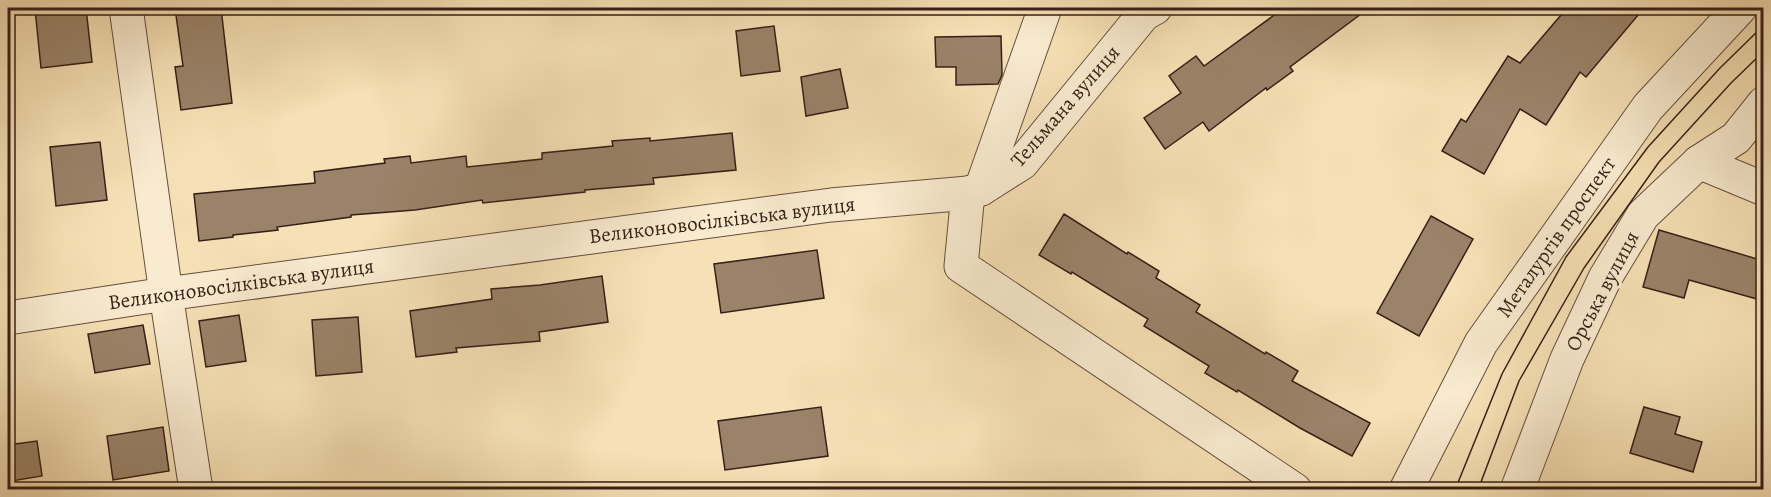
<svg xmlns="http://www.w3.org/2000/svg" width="1771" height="497" font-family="Alegreya,serif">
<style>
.building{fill:#9a8369;stroke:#361f16;stroke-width:1.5}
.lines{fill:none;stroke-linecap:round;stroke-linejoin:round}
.minor-casing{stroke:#664f3e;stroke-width:35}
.minor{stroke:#f9ebcf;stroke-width:33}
.tram{stroke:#361f16;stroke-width:1.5}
.labels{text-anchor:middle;stroke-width:6;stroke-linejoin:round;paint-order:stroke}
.street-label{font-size:21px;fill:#361f16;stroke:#f9ebcf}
</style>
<rect width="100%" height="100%" fill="#f6e0b5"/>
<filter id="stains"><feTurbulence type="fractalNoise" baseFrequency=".00333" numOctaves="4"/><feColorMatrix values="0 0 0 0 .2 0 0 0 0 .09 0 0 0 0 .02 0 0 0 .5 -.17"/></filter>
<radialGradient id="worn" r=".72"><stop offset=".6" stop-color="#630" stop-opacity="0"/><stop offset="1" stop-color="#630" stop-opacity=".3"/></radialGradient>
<g class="building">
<path d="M50,8H86L92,62L41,68L35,9Z"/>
<path d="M175,8H221L232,103L181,110L175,67L183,66Z"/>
<path d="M1284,8H1369L1290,67L1293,71L1267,90L1266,88L1209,131L1203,122L1165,149L1144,118L1181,93L1169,76L1196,56L1204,66Z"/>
<path d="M1567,8H1644L1586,77L1580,72L1546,125L1520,109L1484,174L1442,151L1461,119L1466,122L1508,56L1520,63Z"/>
<path d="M774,26L780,71L741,76L736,31Z"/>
<path d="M1001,36L1002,75L998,84L956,85V67H936L935,37Z"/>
<path d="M840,69L848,108L806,116L801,77Z"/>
<path d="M732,133L736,170L653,178L654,184L585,190V192L483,203L482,200L415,210L351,215V217L277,227L278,230L233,235V237L199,241L194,194L315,183L314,172L385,163L384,159L410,156L411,163L466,156L467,167L542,159V153L613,146L612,141L650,138V141Z"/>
<path d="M100,142L107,200L56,206L50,147Z"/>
<path d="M1064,214L1127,254L1128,252L1159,271L1156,278L1200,305L1196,312L1265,354L1266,352L1298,371L1292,381L1370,423L1352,456L1300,428L1238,390L1237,392L1205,373L1209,366L1144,326L1148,319L1072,272L1071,274L1039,255Z"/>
<path d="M1431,216L1473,239L1419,336L1377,313Z"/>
<path d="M1659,230L1764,261V301L1689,280L1684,298L1643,287Z"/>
<path d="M817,250L824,298L721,313L714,264Z"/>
<path d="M602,276L608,322L539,332L540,341L456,348L457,352L416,357L410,311L492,299L491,289L540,285Z"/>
<path d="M239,315L246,361L206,367L199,321Z"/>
<path d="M358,317L362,372L316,376L312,320Z"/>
<path d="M143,325L150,364L95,373L88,334Z"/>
<path d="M821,407L828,456L725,470L718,421Z"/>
<path d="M1644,407L1680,417L1675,434L1702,442L1693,472L1630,453Z"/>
<path d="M163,427L169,471L113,480L107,436Z"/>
<path d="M37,441L42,476L12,481L8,445Z"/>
</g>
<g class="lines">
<g class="minor-casing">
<g id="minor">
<path d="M126,8L166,294L196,490"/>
<path d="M1699,162L1764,189"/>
<path d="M981,189L1045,8"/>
<path d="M968,193L981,189L1022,163L1144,14L1155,8"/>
<path d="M8,318L166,294L831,205L968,193L961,266L1295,490"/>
<path d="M1406,490L1481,343L1648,107L1740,8"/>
<path d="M1517,490L1567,359L1605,278L1643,215L1699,162L1736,138L1764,103"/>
</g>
</g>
<use href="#minor" class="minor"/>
<g class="tram">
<path d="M1455,490L1502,374L1566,257L1648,147L1720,68L1764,25"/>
<path d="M1478,490L1519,381L1584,268L1659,162L1731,83L1764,51"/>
</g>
</g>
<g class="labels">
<g class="street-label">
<text transform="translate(1065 106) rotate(-49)" y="7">Тельмана вулиця</text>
<text transform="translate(722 220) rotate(-7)" y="7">Великоновосілківська вулиця</text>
<text transform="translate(1556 237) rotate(-55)" y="7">Металургів проспект</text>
<text transform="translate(241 284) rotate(-8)" y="7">Великоновосілківська вулиця</text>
<text transform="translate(1602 291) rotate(-62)" y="7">Орська вулиця</text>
</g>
</g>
<rect width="1771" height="497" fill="none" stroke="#f6e0b5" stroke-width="30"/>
<rect x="9" y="9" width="1753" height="479" fill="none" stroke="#361f16" stroke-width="3"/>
<rect x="15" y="15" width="1741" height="467" fill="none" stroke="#361f16" stroke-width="1.5"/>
<rect width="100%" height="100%" filter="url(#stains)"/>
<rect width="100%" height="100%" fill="url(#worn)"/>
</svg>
